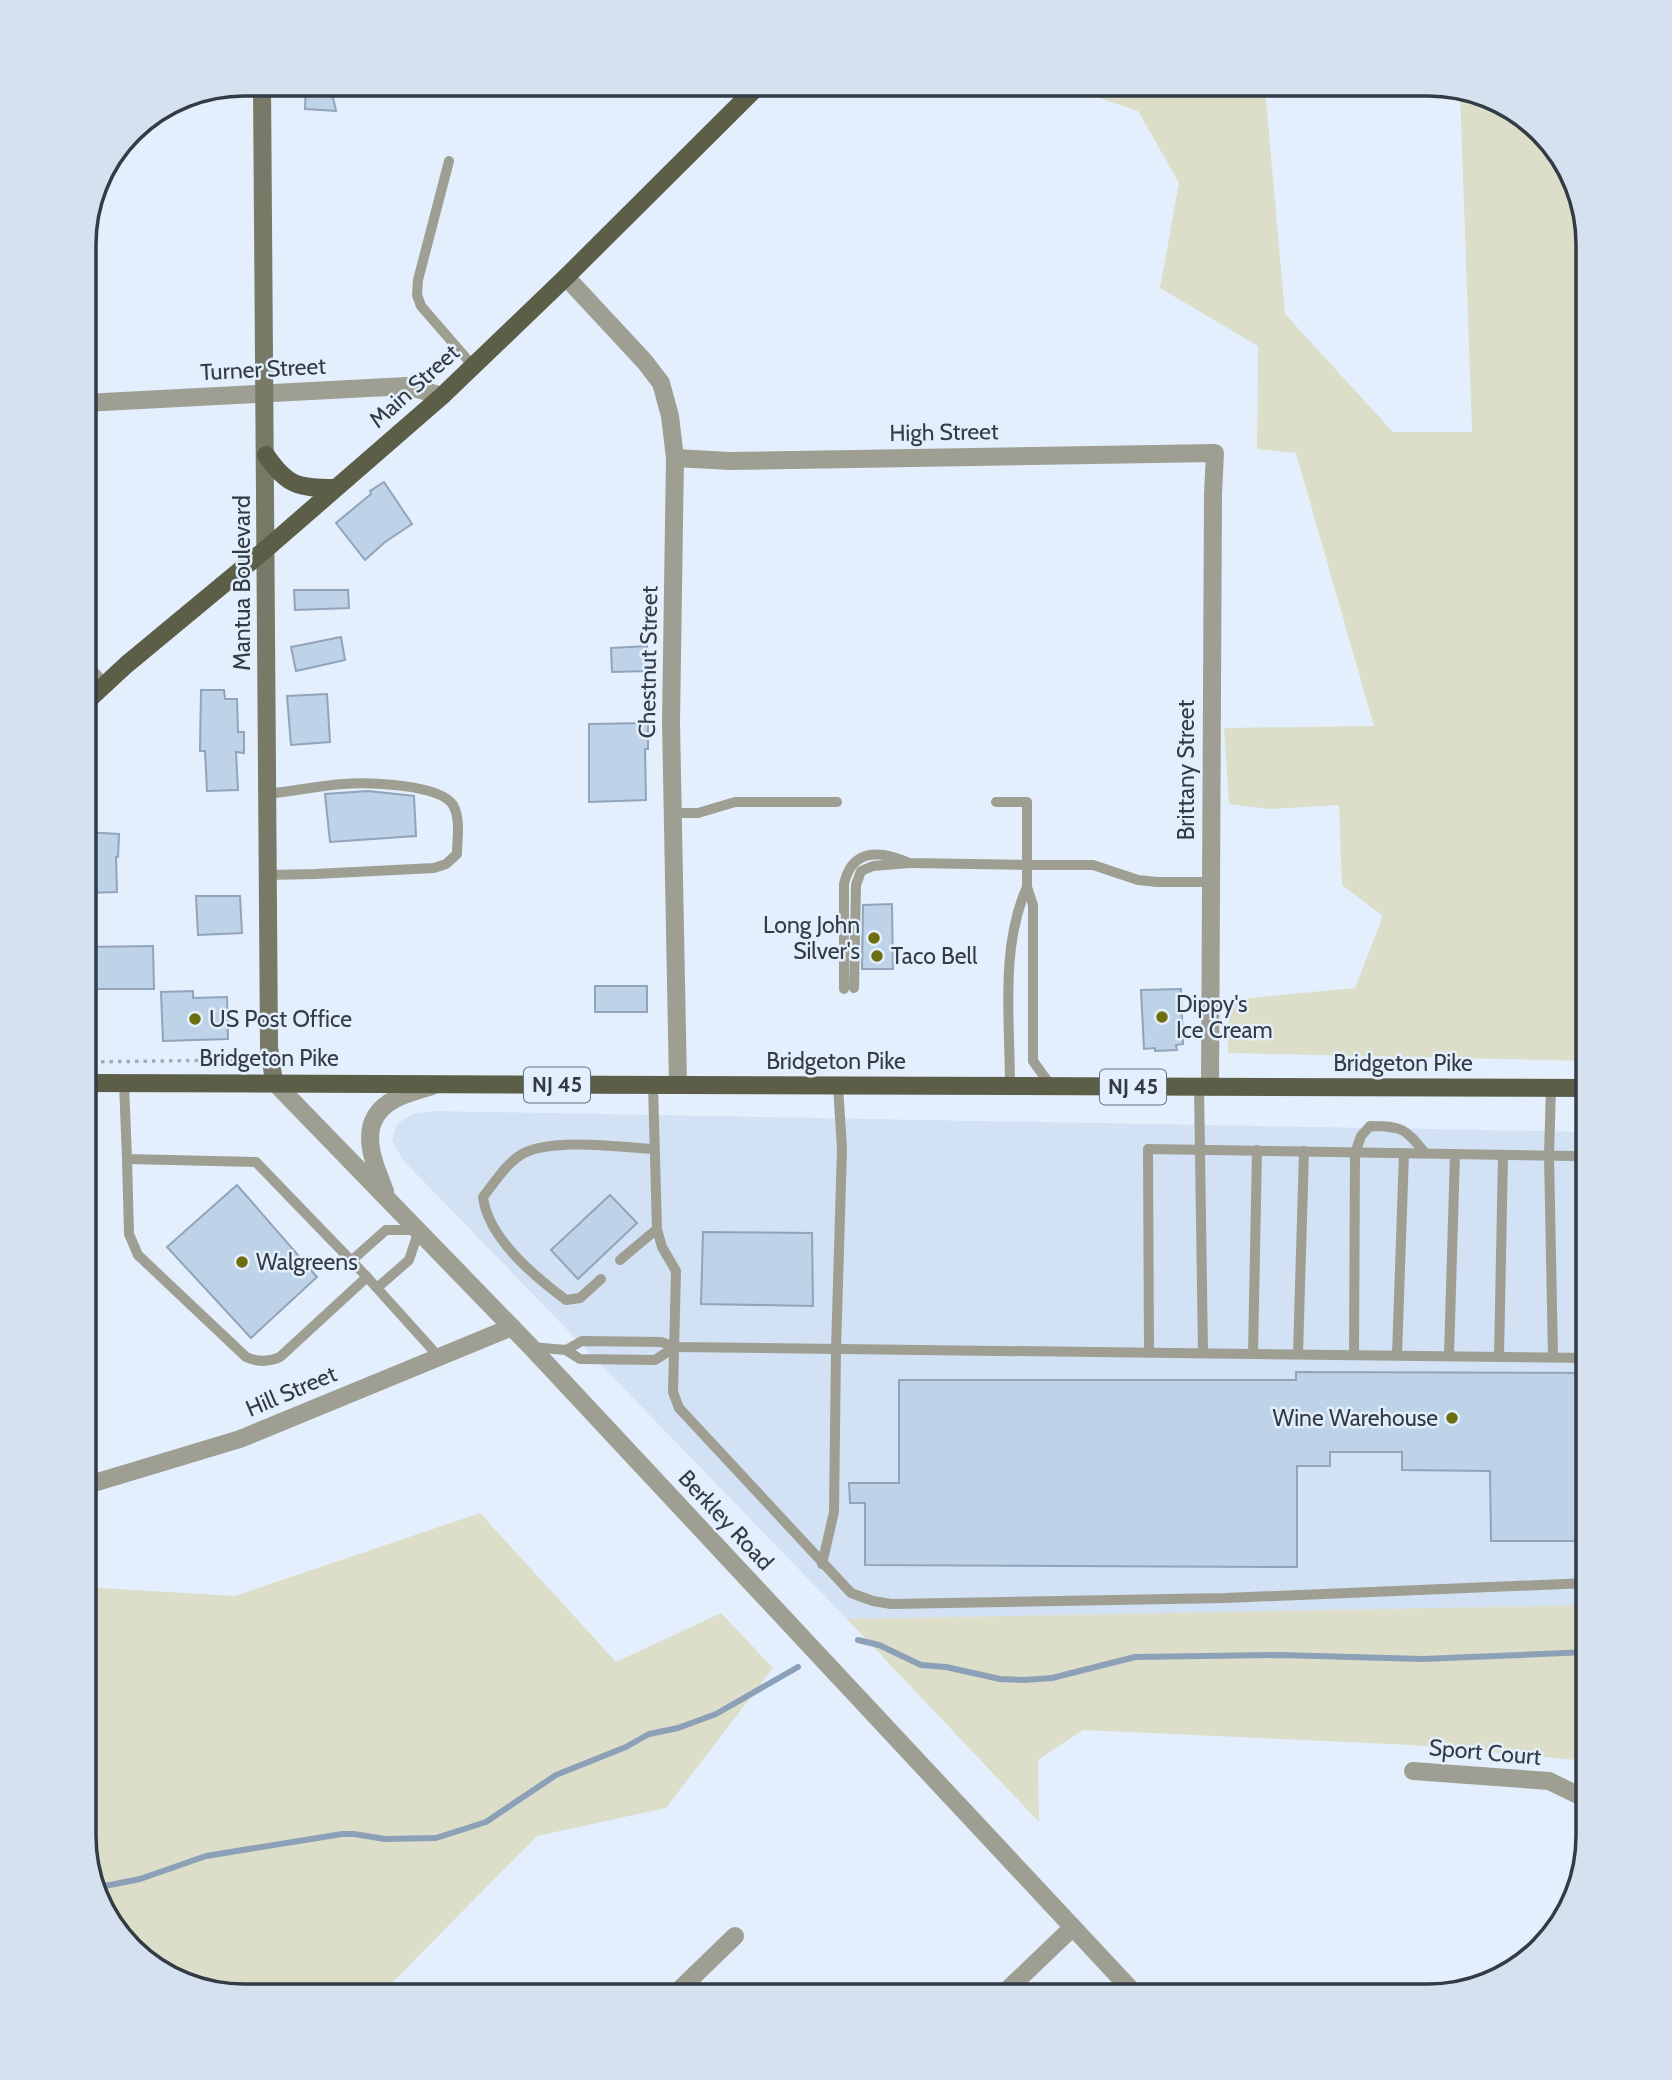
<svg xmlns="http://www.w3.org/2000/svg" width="1672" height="2080" font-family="Cabin,sans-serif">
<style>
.built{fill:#d2e1f3}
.green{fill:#dcdec9}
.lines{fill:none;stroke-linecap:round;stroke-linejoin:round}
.stream{stroke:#8ca0b7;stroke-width:6}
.building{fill:#bed2e8;stroke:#91a4ba;stroke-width:2}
.path{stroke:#a2adb9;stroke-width:3.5;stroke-dasharray:3.5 5;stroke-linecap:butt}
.service{stroke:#9e9f92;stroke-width:10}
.minor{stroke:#9e9f92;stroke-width:18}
.tertiary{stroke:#9e9f92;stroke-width:18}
.secondary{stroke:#787966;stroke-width:18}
.primary{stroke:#5d5e48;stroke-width:18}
.poi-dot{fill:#6d6e10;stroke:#e3effd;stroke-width:2.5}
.labels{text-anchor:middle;stroke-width:5;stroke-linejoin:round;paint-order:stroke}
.shield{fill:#e3effd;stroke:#68717c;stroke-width:2}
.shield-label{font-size:21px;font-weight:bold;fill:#333b44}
.street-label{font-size:23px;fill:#333b44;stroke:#e3effd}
.poi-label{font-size:23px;fill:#333b44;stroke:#e3effd;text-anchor:start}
.rim{fill:none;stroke:#333b44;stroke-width:3.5}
</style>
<rect width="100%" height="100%" fill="#e3effd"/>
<path class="built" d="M433,1111L1588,1132V1605L847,1619L403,1160L392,1140L397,1124L412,1114Z"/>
<g class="green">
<path d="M1058,84H1244L1265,88L1285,314L1393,432H1472L1460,91L1529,126L1561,155L1588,244V1061L1228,1053L1229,1000L1355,988L1383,916L1342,885L1339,805L1269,809L1229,804L1224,728L1374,726L1296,453L1257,449L1258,346L1160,288L1179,183L1138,111Z"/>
<path d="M480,1513L616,1662L721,1613L773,1668L666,1808L537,1836L379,1996H244L164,1975L111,1925L84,1836V1587L235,1596Z"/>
<path d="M1588,1605V1761L1412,1745L1083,1730L1038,1760L1039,1822L847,1619Z"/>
</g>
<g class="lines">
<g class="stream">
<path d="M858,1640L879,1645L921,1665L946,1667L1000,1679L1024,1680L1052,1678L1135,1657L1280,1655L1423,1659L1588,1652"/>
<path d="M100,1887L140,1879L206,1856L342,1834H354L385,1839L436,1838L486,1822L556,1775L626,1747L649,1734L678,1728L716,1714L798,1667"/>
</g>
</g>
<g class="building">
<path d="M306,84H330L336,111L305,109Z"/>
<path d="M384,482L412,524L385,542L365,560L336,523L371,494L370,491Z"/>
<path d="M294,590H348L349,608L295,610Z"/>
<path d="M341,637L345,660L296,671L291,647Z"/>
<path d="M647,646L649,671L612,672L611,648Z"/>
<path d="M201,690H224L225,699H237L238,732H244V753L236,752L238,790L207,791L205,751H200Z"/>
<path d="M327,694L330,742L291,745L287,696Z"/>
<path d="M648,723V749H645L646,800L589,802V724Z"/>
<path d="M368,791L414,796L416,836L330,842L325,794Z"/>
<path d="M84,832L119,834L118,857H116L117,892L84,893Z"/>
<path d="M196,896H240L242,933L198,935Z"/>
<path d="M892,904L893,969H862L863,905Z"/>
<path d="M153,946L154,989H84V947Z"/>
<rect x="595" y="986" width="52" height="26"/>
<path d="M1181,989L1183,1044L1176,1045L1177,1050L1155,1051V1048L1144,1049L1141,990Z"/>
<path d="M193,991V998L227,997L228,1039L163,1041L161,992Z"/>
<path d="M237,1185L317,1277L251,1338L167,1247Z"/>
<path d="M610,1195L637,1223L578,1279L551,1250Z"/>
<path d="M703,1232L812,1233L813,1306L701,1304Z"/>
<path d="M1296,1372L1588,1373V1541H1491L1490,1471L1402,1470V1452H1330V1466H1297V1567L865,1565V1503H850L849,1483H899V1380H1296Z"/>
</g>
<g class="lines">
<path class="path" d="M84,1062L233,1060L251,1064"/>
<g class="service">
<path d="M449,161L418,280L417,295L421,306L473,366"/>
<path d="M84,661L106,685"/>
<path d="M268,794C293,791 318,786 343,784C367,782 440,784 453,805C461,819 457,839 457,854L446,864L434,868L315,874L268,875"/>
<path d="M673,813H698L735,802H837"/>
<path d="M854,988L856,885L861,871L873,866L909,863"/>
<path d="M844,989V884C852,848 881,850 909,863L1027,865V802H996"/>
<path d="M124,1083L127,1159L256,1162L367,1277L439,1357"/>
<path d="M653,1085L657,1229L662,1247L676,1271L673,1392L679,1408L851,1593L873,1601L891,1604L1225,1598L1588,1583"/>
<path d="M1010,1086C1010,1022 1000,947 1027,887"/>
<path d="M1051,1086L1033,1061V905L1027,887V865H1093L1138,880L1157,882H1210"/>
<path d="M1199,1087L1203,1353"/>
<path d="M1551,1088L1549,1155L1553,1357"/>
<path d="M127,1159L129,1234L138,1255L246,1357C257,1362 269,1362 280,1357L367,1277"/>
<path d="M620,1260L657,1229"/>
<path d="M351,1261L386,1230H419L409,1260L377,1288"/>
<path d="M601,1279L580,1298L566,1300C534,1276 488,1238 483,1197C495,1182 507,1162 524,1153C555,1138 619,1147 654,1149"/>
<path d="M531,1347L566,1350L580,1359L655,1360L675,1347"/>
<path d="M566,1350L582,1341L661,1342L675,1347L1588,1358"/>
<path d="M1149,1352L1148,1149L1575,1156L1588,1160"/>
<path d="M1253,1354L1257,1150"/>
<path d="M1298,1354L1304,1151"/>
<path d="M1354,1355L1355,1153L1361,1136L1370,1126C1402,1126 1405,1128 1425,1153"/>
<path d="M1397,1355L1404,1153"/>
<path d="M1449,1355L1455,1154"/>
<path d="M1499,1357L1503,1155"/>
<path d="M822,1564L834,1512L836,1350L842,1149L838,1086"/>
</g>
<g class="minor">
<path d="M566,277L645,362L661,383L670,416L675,458L671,722L678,1085"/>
<path d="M84,403L407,386L442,396"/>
<path d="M675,458L730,461L1215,453L1213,494L1210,1087"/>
<path d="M84,1486L240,1439L512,1327"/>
<path d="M1413,1771L1549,1781L1580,1796L1588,1806"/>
<path d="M1377,1994H1433"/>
<path d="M673,1996L735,1936"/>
<path d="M1001,1996L1072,1928"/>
</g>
<g class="tertiary">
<path d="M274,1082L531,1347L1137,1996"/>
<path d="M385,1191C372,1159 355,1120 395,1099C406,1093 420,1090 432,1086"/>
</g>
<path class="secondary" d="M262,84L269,1047L274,1082"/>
<g class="primary">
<path d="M266,455C287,486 298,488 335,488"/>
<path d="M84,704L126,665L266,549L442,396L566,277L760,84"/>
<path d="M84,1083L1588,1088"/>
</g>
</g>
<g class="poi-dot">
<circle cx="874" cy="938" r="7"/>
<circle cx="877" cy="956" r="7"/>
<circle cx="1162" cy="1017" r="7"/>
<circle cx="195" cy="1019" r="7"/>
<circle cx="242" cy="1262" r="7"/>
<circle cx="1452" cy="1418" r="7"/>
</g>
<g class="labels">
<g class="shield">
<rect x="524" y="1067.5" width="66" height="35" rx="5"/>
<rect x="1100" y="1069.5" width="66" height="35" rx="5"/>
</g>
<g class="shield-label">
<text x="557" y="1092">NJ 45</text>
<text x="1133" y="1094">NJ 45</text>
</g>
<g class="street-label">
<text transform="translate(263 369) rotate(-3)" y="8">Turner Street</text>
<text transform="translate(414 386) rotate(-42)" y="8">Main Street</text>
<text transform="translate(944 432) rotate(-1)" y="8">High Street</text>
<text transform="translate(242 583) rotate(-90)" y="8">Mantua Boulevard</text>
<text transform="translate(648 662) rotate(-89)" y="8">Chestnut Street</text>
<text transform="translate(1186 770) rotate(-90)" y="8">Brittany Street</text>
<text x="269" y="1066">Bridgeton Pike</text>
<text x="836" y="1069">Bridgeton Pike</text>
<text x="1403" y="1071">Bridgeton Pike</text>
<text transform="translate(291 1391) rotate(-23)" y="8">Hill Street</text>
<text transform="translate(726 1520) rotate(47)" y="8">Berkley Road</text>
<text transform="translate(1485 1752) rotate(5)" y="8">Sport Court</text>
</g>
<g class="poi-label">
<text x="860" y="933" text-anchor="end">Long John<tspan x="860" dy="26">Silver's</tspan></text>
<text x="891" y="964">Taco Bell</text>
<text x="1176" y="1012">Dippy's<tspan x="1176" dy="26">Ice Cream</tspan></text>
<text x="209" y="1027">US Post Office</text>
<text x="256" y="1270">Walgreens</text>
<text x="1438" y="1426" text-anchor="end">Wine Warehouse</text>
</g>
</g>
<path d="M0 0H1672V2080H0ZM244 96H1428A148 148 0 0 1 1576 244V1836A148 148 0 0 1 1428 1984H244A148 148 0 0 1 96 1836V244A148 148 0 0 1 244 96Z" fill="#d5e1ee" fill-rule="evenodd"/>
<path class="rim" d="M244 96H1428A148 148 0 0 1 1576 244V1836A148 148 0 0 1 1428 1984H244A148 148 0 0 1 96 1836V244A148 148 0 0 1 244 96Z"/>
</svg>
